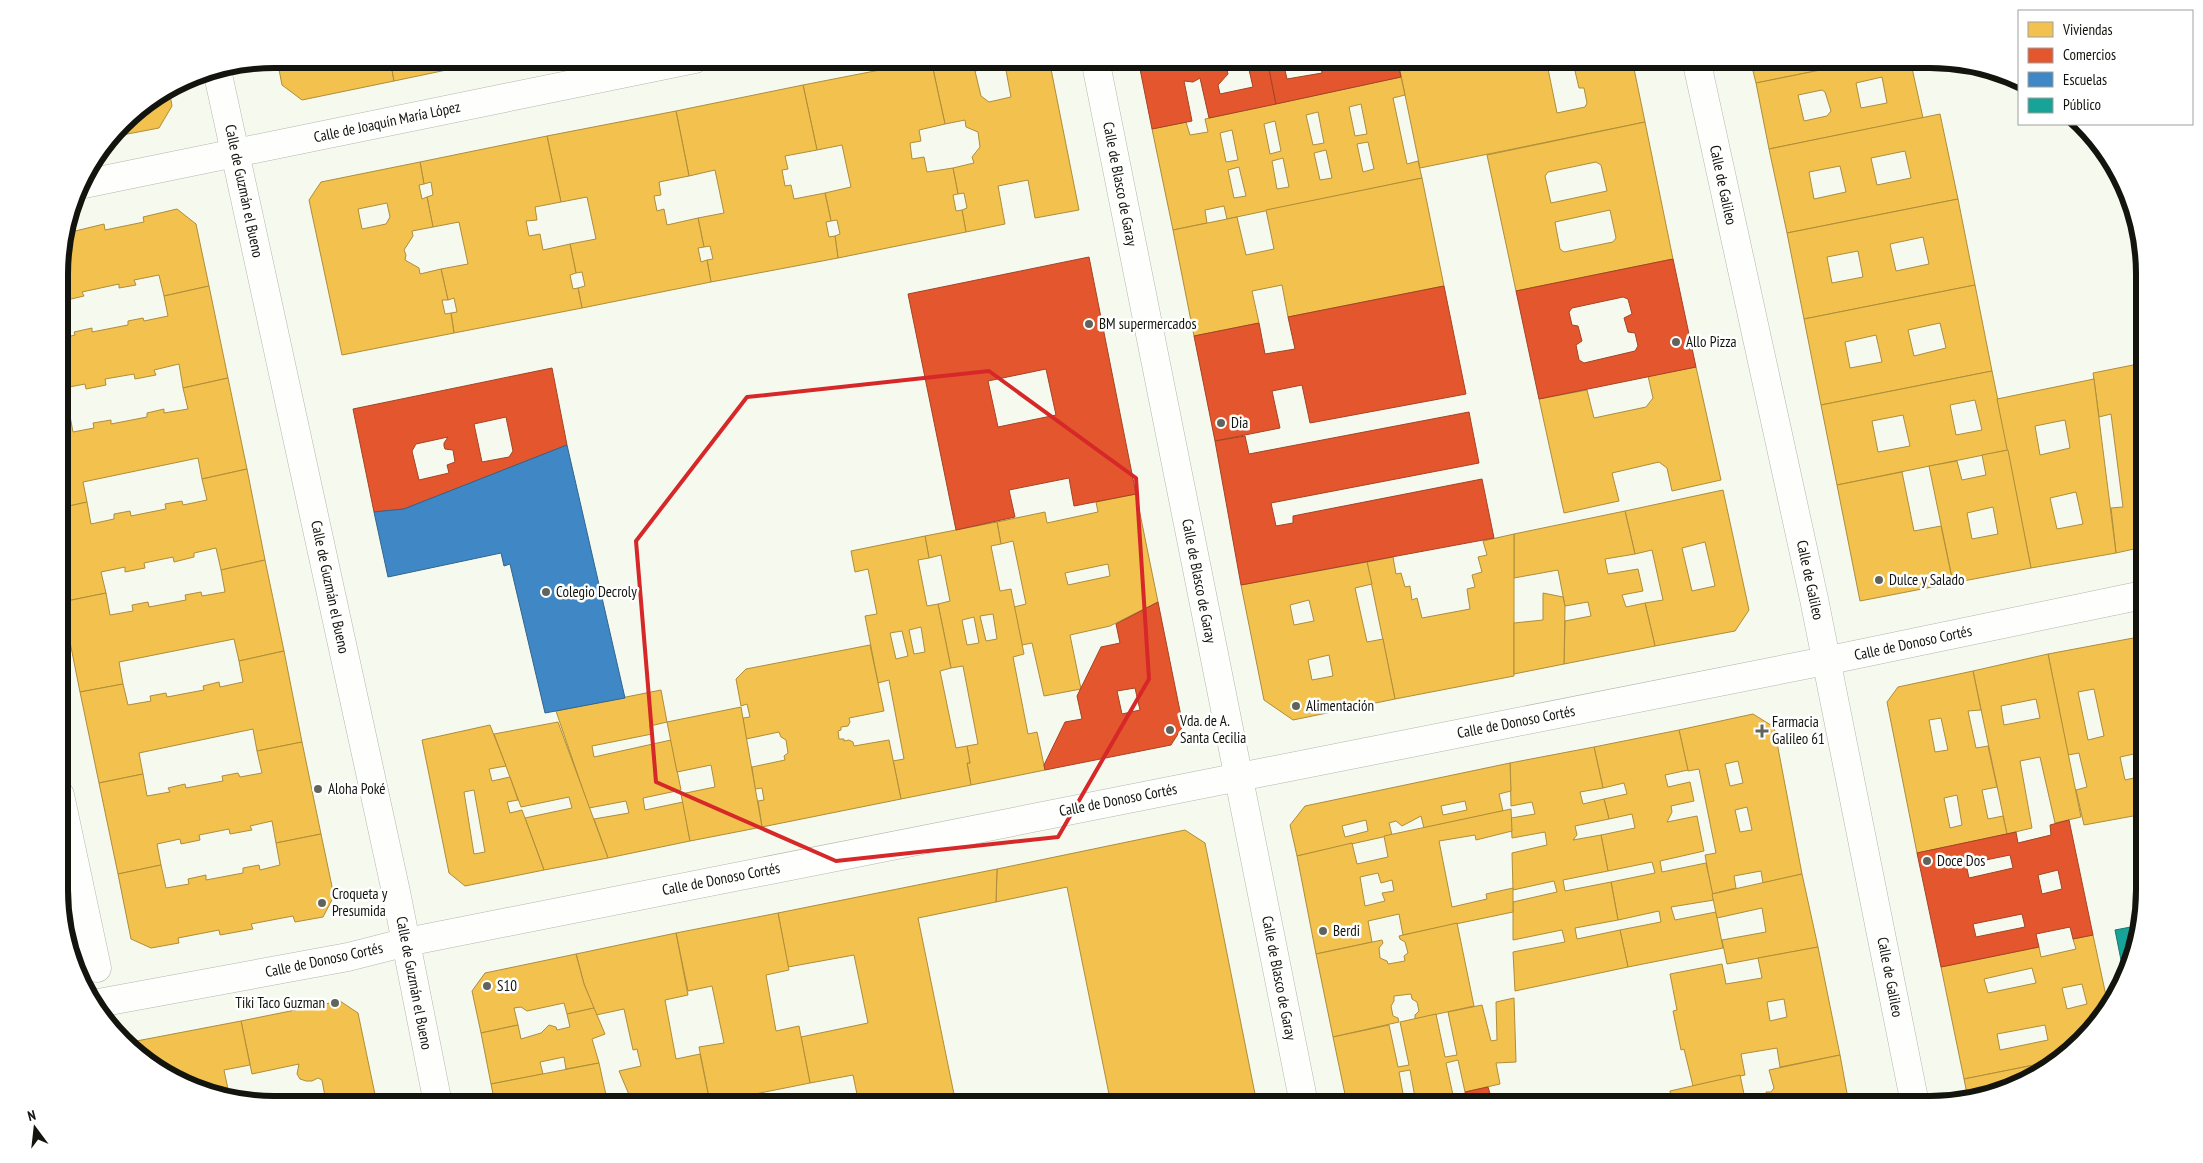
<svg xmlns="http://www.w3.org/2000/svg" width="2203" height="1163" font-family="'PT Sans Narrow',sans-serif">
<style>
.homes{fill:#f2c14e;stroke:#af8d3a;fill-rule:evenodd}
.shops{fill:#e4572e;stroke:#a54324;fill-rule:evenodd}
.schools{fill:#3f88c5;stroke:#32658e}
.public{fill:#17a398;stroke:#16786e}
.lines{fill:none;stroke-linecap:round;stroke-linejoin:round}
.minor-casing{stroke:#b2b6ad;stroke-width:29}
.minor{stroke:#fefefc;stroke-width:28}
.marked{fill:none;stroke:#d62828;stroke-width:4;stroke-linejoin:round}
.poi-dot{fill:#61645c;stroke:#fff;stroke-width:2}
.labels{text-anchor:middle;stroke-width:5;stroke-linejoin:round;paint-order:stroke}
.street-label{font-size:15px;fill:#12140d;stroke:#fff}
.poi-label{font-size:15px;fill:#12140d;stroke:#fff;text-anchor:start}
.rim{fill:none;stroke:#12140d;stroke-width:6}
</style>
<rect width="100%" height="100%" fill="#f5f9ee"/>
<g class="homes">
<path d="M277,59H390L394,81L302,100L282,85Z"/>
<path d="M390,59H499L394,81Z"/>
<path d="M935,59H1049L1079,210L1035,218L1028,180L998,186L1005,224L966,232L962,210L967,208L964,193L958,194L953,168L974,163L972,157L980,147L978,132L966,127L965,120L945,124L931,60ZM1005,65L1011,97L989,102L981,96L975,71Z"/>
<path d="M1409,59H1546L1557,113L1585,107L1587,103L1584,88H1579L1575,71L1580,68L1578,59H1632L1645,122L1420,168L1398,61Z"/>
<path d="M1750,59H1787L1788,61L1796,59H1875L1756,83Z"/>
<path d="M1875,59H1910L1923,118L1769,149L1756,83ZM1882,77L1887,103L1861,108L1856,83ZM1822,90L1825,92L1831,111L1827,116L1804,121L1798,95Z"/>
<path d="M931,60L945,124L919,130L921,141L910,143L912,159L924,157L927,172L953,168L958,194L953,195L956,211L962,210L966,232L838,258L835,236L840,234L837,220L831,221L825,193L851,187L842,145L817,150L803,85Z"/>
<path d="M1401,77L1405,95L1393,98L1407,164L1418,161L1422,178L1227,219L1224,206L1205,210L1207,223L1173,230L1152,129L1186,122L1190,135L1208,132L1205,119ZM1361,104L1367,134L1355,136L1349,107ZM1318,112L1324,143L1313,145L1306,115ZM1275,121L1281,151L1270,154L1264,124ZM1232,130L1238,160L1226,162L1220,133ZM1368,142L1374,169L1363,172L1357,144ZM1326,150L1332,178L1320,180L1314,153ZM1283,158L1289,187L1277,189L1272,161ZM1239,167L1246,196L1234,198L1228,170Z"/>
<path d="M803,85L817,150L785,156L788,169L782,170L785,186L791,185L794,199L825,193L831,221L826,222L829,237L835,236L838,258L711,282L707,260L713,259L710,246L704,247L698,218L724,213L715,170L689,176L676,111Z"/>
<path d="M169,89L172,106L159,128L112,137L132,112Z"/>
<path d="M676,111L689,176L659,182L661,195L654,196L657,211L664,209L667,225L698,218L704,247L698,248L701,262L707,260L711,282L582,308L578,288L585,286L582,272L576,273L570,244L596,239L587,197L561,202L547,136Z"/>
<path d="M1940,114L1958,199L1787,233L1769,149ZM1905,151L1911,178L1877,185L1871,158ZM1840,166L1846,192L1814,199L1809,172Z"/>
<path d="M1645,122L1673,259L1516,291L1487,155ZM1596,162L1601,165L1607,191L1551,203L1545,176L1548,172ZM1610,210L1616,238L1613,242L1564,252L1560,249L1555,222Z"/>
<path d="M547,136L561,202L535,207L537,220L526,221L529,236L540,234L543,250L570,244L576,273L570,275L573,289L578,288L582,308L454,333L451,313L457,312L454,298L448,300L441,269L468,264L459,222L433,227L427,197L433,195L431,182L424,184L420,162Z"/>
<path d="M420,162L424,184L419,185L422,199L427,197L433,227L412,231L413,236L404,250L406,255L405,260L419,268L420,274L441,269L448,300H442L445,314L451,313L454,333L342,355L309,200L321,182ZM387,203L390,217L386,224L362,229L358,209Z"/>
<path d="M1422,178L1444,286L1288,317L1282,285L1252,291L1259,323L1194,336L1173,230L1237,217L1246,255L1274,249L1266,210Z"/>
<path d="M1958,199L1975,285L1804,319L1787,233ZM1923,237L1929,264L1896,271L1890,244ZM1858,251L1863,277L1832,283L1827,257Z"/>
<path d="M177,209L196,224L209,286L164,296L159,275L134,280L136,285L119,288V284L82,292L84,296L67,300L66,295L59,296V259L65,239L72,237L71,232L104,224L105,230L144,222L143,217Z"/>
<path d="M1975,285L1992,371L1821,405L1804,319ZM1940,323L1946,348L1914,356L1908,330ZM1876,335L1882,362L1850,368L1845,342Z"/>
<path d="M209,286L228,378L183,388L179,364L154,370L156,375L135,379L134,374L105,379L106,385L86,389L85,384L64,388L69,411L60,413L59,339L75,335L74,332L92,328V332L128,325V321L143,318L144,321L168,316L164,296Z"/>
<path d="M2143,363V547L2116,553L2111,508L2123,507L2111,414L2099,417L2093,373Z"/>
<path d="M1696,367L1721,480L1672,491L1667,468L1659,462L1612,473L1619,501L1564,513L1539,399L1587,390L1594,418L1646,407L1653,398L1648,376Z"/>
<path d="M1992,371L2008,450L1837,485L1821,405ZM1975,400L1982,430L1956,435L1950,405ZM1903,415L1910,446L1878,452L1872,421Z"/>
<path d="M228,378L247,469L202,479L198,458L83,482L87,502L60,508V413L69,411L73,432L94,428L93,423L111,420V424L147,417V413L164,409V413L188,409L183,388Z"/>
<path d="M2094,379L2116,553L2031,568L1997,399ZM2065,420L2070,448L2040,455L2035,426ZM2076,492L2083,524L2057,529L2050,498Z"/>
<path d="M2008,450L2031,568L1953,583L1929,466L1957,461L1962,480L1986,475L1982,455ZM1993,507L1998,534L1972,539L1967,513Z"/>
<path d="M247,469L265,560L221,570L216,548L194,553V557L174,562L173,557L144,563L145,568L125,572V567L101,572L106,593L62,602L60,593V508L87,502L91,524L114,519V514L130,511L131,516L166,509L165,504L182,501L183,505L207,500L202,479Z"/>
<path d="M1902,472L1914,531L1941,526L1953,583L1860,601L1837,485Z"/>
<path d="M1723,490L1749,610L1735,631L1655,646L1645,603L1663,600L1652,550L1635,554L1625,511ZM1705,542L1715,586L1692,591L1682,548Z"/>
<path d="M1136,494L1158,602L1110,626L1070,635L1081,689L1044,696L1032,643L1022,645L1014,607L1026,604L1013,541L1001,544L997,522L1045,512L1047,523L1098,512L1096,502ZM1108,564L1110,576L1068,585L1065,573Z"/>
<path d="M1625,511L1635,554L1605,559L1608,574L1638,569L1643,591L1622,595L1626,607L1645,603L1655,646L1564,664L1565,621L1591,616L1588,602L1565,606L1558,570L1514,578V534Z"/>
<path d="M997,522L1001,544L991,546L1000,591L1011,589L1024,654L1013,657L1028,734L1037,732L1045,770L971,785L967,763H970L967,746L978,744L963,666L951,668L938,604L950,601L941,555L929,558L925,536ZM993,614L997,639L986,641L980,616ZM974,617L979,643L967,645L962,620Z"/>
<path d="M1514,534V676L1395,699L1367,562L1393,557L1396,574L1401,573L1405,587L1410,586L1412,600L1417,598L1422,618L1470,609L1467,589L1475,587L1472,575L1482,572L1478,557L1487,555L1483,541Z"/>
<path d="M925,536L929,558L918,560L927,606L938,604L951,668L940,671L956,748L967,746L970,763H967L971,785L901,799L893,761L904,759L889,680L878,683L865,616L877,614L868,569L855,572L851,551ZM921,627L925,652L914,654L909,630ZM902,631L908,656L896,659L890,633Z"/>
<path d="M265,560L284,651L239,661L234,639L119,662L123,684L80,692L62,602L106,593L110,615L133,611L132,605L148,602L149,607L186,600L185,595L201,592L202,596L225,592L221,570Z"/>
<path d="M1367,562L1372,584L1355,588L1367,642L1383,639L1395,699L1293,720L1264,700L1241,585ZM1309,600L1314,621L1294,625L1290,605ZM1329,655L1333,676L1312,680L1308,660Z"/>
<path d="M1543,593L1563,597L1565,606L1564,664L1514,674V623L1543,620Z"/>
<path d="M2144,636V678L2138,679L2144,710V814L2084,825L2076,790L2087,787L2079,753L2068,755L2048,654ZM2094,689L2104,736L2088,740L2078,692ZM2139,753L2143,776L2125,780L2120,757Z"/>
<path d="M870,645L884,711L849,718L850,722L848,726L841,727V730L838,731L839,739H844V741L849,740L853,742L854,746L889,740L901,799L762,827L758,801L764,800L762,788L755,789L752,767L785,760L784,756L788,753L786,740L781,737L779,732L746,739L743,718L750,717L747,704L741,706L736,679L746,669Z"/>
<path d="M284,651L302,742L257,751L253,729L139,753L143,774L99,783L80,692L123,684L128,705L151,701L150,696L166,693L167,697L204,690L203,686L219,682L220,687L243,682L239,661Z"/>
<path d="M2048,654L2081,817L2055,823L2040,757L2020,761L2032,828L2007,834L1973,671ZM2036,699L2040,718L2004,725L2001,706Z"/>
<path d="M1973,671L1981,710L1968,711L1976,748L1988,746L1997,787L1982,790L1988,819L2003,816L2007,834L1917,853L1887,702L1898,687ZM1941,718L1948,750L1935,752L1929,720ZM1957,795L1962,825L1950,828L1944,798Z"/>
<path d="M661,690L667,722L650,726L652,734L592,746L594,757L671,740L681,790L643,798L645,810L683,802L690,841L608,858L594,819L629,813L626,801L589,808L556,711Z"/>
<path d="M741,707L762,827L690,841L681,794L715,787L711,765L677,772L667,722Z"/>
<path d="M1753,714L1774,727L1802,874L1763,883L1761,871L1734,876L1736,888L1712,894L1705,855L1716,853L1699,769L1688,771L1679,730ZM1738,761L1743,783L1730,786L1725,764ZM1747,807L1752,830L1740,832L1735,810Z"/>
<path d="M558,722L608,858L544,870L525,818L572,808L569,797L521,807L494,734Z"/>
<path d="M490,725L506,766L489,769L492,781L510,777L518,800L507,802L510,813L522,810L544,870L465,886L449,873L422,740ZM474,790L485,852L474,854L464,792Z"/>
<path d="M1679,730L1688,770L1665,775L1668,787L1690,782L1694,801L1671,806L1672,812L1667,822L1697,816L1704,851L1660,861L1662,872L1706,863L1714,900L1671,907L1675,920L1716,912L1723,948L1628,967L1620,930L1661,922L1659,911L1618,920L1611,882L1655,873L1652,862L1608,871L1601,835L1635,828L1632,814L1609,819L1604,799L1627,794L1624,783L1603,788L1594,747Z"/>
<path d="M302,742L321,834L276,843L272,821L250,826L252,830L230,834L229,829L199,835L200,840L181,844L180,839L157,844L161,865L118,874L99,783L143,774L147,796L170,792L168,788L185,784L186,788L223,781L222,776L238,773L240,777L262,773L257,751Z"/>
<path d="M1594,747L1603,788L1580,792L1583,804L1604,799L1609,819L1575,826L1577,835L1573,840L1601,835L1608,871L1563,880L1565,891L1611,882L1618,920L1575,928L1577,939L1620,930L1628,967L1515,991L1513,952L1565,942L1562,930L1513,940V902L1557,892L1554,881L1513,890L1512,853L1547,845L1545,832L1512,838L1511,818L1535,814L1532,802L1511,806L1510,763Z"/>
<path d="M1510,763L1511,791L1499,794L1503,811L1424,828L1421,816L1402,826L1396,821L1389,823L1392,835L1297,856L1290,825L1305,806ZM1465,801L1467,810L1443,815L1441,806ZM1366,820L1368,831L1345,837L1342,826Z"/>
<path d="M1511,809L1512,831L1476,840L1475,835L1439,841L1452,907L1487,899L1486,894L1513,888V912L1403,935L1399,914L1368,921L1372,942L1316,954L1297,856L1352,843L1357,864L1388,857L1384,836ZM1378,873L1381,883L1392,880L1394,891L1382,893L1385,901L1365,906L1360,877Z"/>
<path d="M1185,830L1205,843L1257,1104H1111L1067,887L996,902L997,869Z"/>
<path d="M321,834L334,896L323,917L295,922L293,916L251,924L253,929L220,935L219,930L178,938L179,943L151,948L131,939L118,874L161,865L166,888L189,884L188,879L206,875V880L243,873V868L259,865L260,870L280,865L276,843Z"/>
<path d="M997,869L996,902L918,918L956,1104H859L853,1075L810,1083L801,1037L868,1023L854,955L788,967L778,913Z"/>
<path d="M1802,874L1818,947L1727,964L1722,940L1766,932L1762,908L1717,918L1712,894Z"/>
<path d="M778,913L789,970L766,975L776,1031L799,1026L810,1083L710,1103L699,1047L724,1043L712,986L688,991L676,933Z"/>
<path d="M1457,923L1474,1006L1415,1019V1015L1419,1011L1417,1002L1412,999L1411,994L1394,996V1001L1391,1006L1393,1016L1398,1018L1399,1022L1333,1037L1316,954L1382,940L1383,943L1379,948L1380,958L1387,961L1388,964L1405,961L1404,956L1408,953L1405,942L1400,939L1399,936Z"/>
<path d="M676,933L688,995L665,1000L676,1059L700,1054L710,1103L633,1104L619,1071L641,1066L637,1049L633,1050L624,1009L596,1015L584,984L576,954Z"/>
<path d="M2093,935L2108,1005L2091,1031L2077,1043L2061,1047L2062,1056L2059,1060L1964,1079L1941,967L2039,947L2041,957L2076,949L2073,939ZM2032,968L2036,983L1988,993L1984,979ZM2082,984L2087,1004L2067,1009L2062,988ZM2045,1025L2048,1040L2000,1050L1997,1034Z"/>
<path d="M1818,947L1840,1055L1780,1067L1777,1048L1741,1054L1745,1075L1693,1086L1684,1049L1681,1050L1673,1011L1677,1010L1670,974L1722,964L1726,984L1762,978L1758,958ZM1784,999L1787,1017L1770,1021L1767,1002Z"/>
<path d="M576,954L584,984L594,1008L567,1014L564,1003L527,1011L521,1007L514,1008L518,1025L481,1033L472,991L485,973Z"/>
<path d="M1514,998L1516,1062L1496,1063L1500,1084L1465,1092L1458,1060L1446,1063L1453,1095L1416,1103L1410,1070L1399,1072L1405,1104H1347L1333,1037L1389,1025L1398,1067L1409,1065L1400,1022L1436,1014L1445,1057L1457,1055L1448,1012L1482,1005L1491,1041L1497,1040L1496,1002Z"/>
<path d="M340,1001L358,1013L377,1104H273L312,1096L314,1104L326,1102L322,1080L318,1078L312,1081H306L300,1079L297,1074L299,1064L252,1074L241,1021Z"/>
<path d="M594,1008L605,1034L592,1039L599,1063L566,1069L564,1057L540,1062L543,1074L491,1084L481,1033L518,1025L521,1039L541,1033L549,1025L556,1027L557,1030L570,1027L567,1014Z"/>
<path d="M241,1021L250,1065L224,1070L229,1094L178,1082L132,1051L126,1043Z"/>
<path d="M1840,1055L1849,1104H1668L1672,1103L1670,1091L1740,1075L1744,1094L1747,1096L1752,1095L1753,1100L1767,1097L1766,1092H1771L1774,1088L1769,1070Z"/>
<path d="M2059,1060L2049,1068L1999,1093L1968,1099L1964,1079Z"/>
<path d="M599,1063L608,1104H495L491,1084Z"/>
</g>
<g class="shops">
<path d="M1138,59H1179L1181,67L1188,62L1198,63L1208,61L1205,59H1267L1276,104L1209,118L1200,78L1193,82L1184,81L1192,121L1152,129ZM1247,61L1253,87L1220,94L1218,85L1228,74L1226,65Z"/>
<path d="M1267,59H1319L1284,66L1287,79L1322,73L1320,59H1344L1346,68L1381,61V59H1397L1401,77L1276,104Z"/>
<path d="M1089,257L1136,494L1074,506L1069,478L1009,490L1015,517L956,530L908,294ZM1046,369L1056,415L998,427L988,381Z"/>
<path d="M1673,259L1696,367L1539,399L1516,291ZM1623,297L1628,299L1632,314L1624,318L1628,332L1635,333L1638,346L1635,351L1584,363L1579,360L1576,345L1582,341L1578,326L1572,325L1569,312L1572,308Z"/>
<path d="M1444,286L1466,394L1310,423L1302,385L1272,391L1280,428L1215,441L1194,336L1259,323L1265,354L1295,349L1288,317Z"/>
<path d="M552,368L567,445L404,509L374,512L353,409ZM506,417L513,451L509,457L482,462L474,424ZM448,437L444,443V446L445,449L453,450L455,462L447,465L449,473L419,480L412,451L416,444Z"/>
<path d="M1469,412L1479,463L1271,503L1276,526L1293,523V516L1482,479L1494,538L1241,585L1215,441L1245,436L1249,454Z"/>
<path d="M1158,602L1183,726L1171,745L1045,770L1044,765L1065,722L1082,719L1077,696L1101,647L1120,643L1116,624ZM1135,688L1140,710L1122,714L1117,691Z"/>
<path d="M2069,820L2093,935L2073,939L2070,927L2036,934L2039,947L1941,967L1917,853L2016,832L2018,843L2051,835L2050,825ZM2010,855L2013,868L1969,878L1966,864ZM2058,870L2062,889L2042,894L2038,875ZM2022,914L2025,927L1976,937L1973,924Z"/>
<path d="M1488,1087L1493,1104H1468L1465,1092Z"/>
<path d="M1457,1094L1459,1104H1411L1453,1095Z"/>
</g>
<path class="schools" d="M567,445L625,698L545,713L510,564L504,566L501,553L388,577L374,512L404,509Z"/>
<path class="public" d="M2136,926L2124,975L2115,930Z"/>
<g class="lines">
<g class="minor-casing">
<g id="minor">
<path d="M1095,59L1304,1104"/>
<path d="M1696,59L1814,599L1915,1104"/>
<path d="M217,70L396,892L438,1104"/>
<path d="M79,185L695,59"/>
<path d="M60,795L97,968"/>
<path d="M93,1004L348,957L407,942L1825,661L2143,595"/>
</g>
</g>
<use href="#minor" class="minor"/>
</g>
<path class="marked" d="M989,371L1136,478L1149,679L1058,837L836,861L656,782L636,541L747,397Z"/>
<g class="poi-dot">
<circle cx="1089" cy="324" r="5"/>
<circle cx="1676" cy="342" r="5"/>
<circle cx="1221" cy="423" r="5"/>
<circle cx="1879" cy="580" r="5"/>
<circle cx="546" cy="592" r="5"/>
<circle cx="1296" cy="706" r="5"/>
<circle cx="1170" cy="730" r="5"/>
<path d="M1759.5 723.5h5v5h5v5h-5v5h-5v-5h-5v-5h5z"/>
<circle cx="318" cy="789" r="5"/>
<circle cx="1927" cy="861" r="5"/>
<circle cx="322" cy="903" r="5"/>
<circle cx="1323" cy="931" r="5"/>
<circle cx="487" cy="986" r="5"/>
<circle cx="335" cy="1003" r="5"/>
</g>
<g class="labels">
<g class="street-label">
<text transform="translate(387 122) rotate(-12)" y="5">Calle de Joaquín María López</text>
<text transform="translate(1120 184) rotate(79)" y="5">Calle de Blasco de Garay</text>
<text transform="translate(1723 185) rotate(78)" y="5">Calle de Galileo</text>
<text transform="translate(244 191) rotate(78)" y="5">Calle de Guzmán el Bueno</text>
<text transform="translate(1810 580) rotate(78)" y="5">Calle de Galileo</text>
<text transform="translate(1199 581) rotate(79)" y="5">Calle de Blasco de Garay</text>
<text transform="translate(330 587) rotate(78)" y="5">Calle de Guzmán el Bueno</text>
<text transform="translate(1913 643) rotate(-12)" y="5">Calle de Donoso Cortés</text>
<text transform="translate(1516 722) rotate(-11)" y="5">Calle de Donoso Cortés</text>
<text transform="translate(1118 800) rotate(-11)" y="5">Calle de Donoso Cortés</text>
<text transform="translate(721 879) rotate(-11)" y="5">Calle de Donoso Cortés</text>
<text transform="translate(324 960) rotate(-12)" y="5">Calle de Donoso Cortés</text>
<text transform="translate(1890 977) rotate(79)" y="5">Calle de Galileo</text>
<text transform="translate(1279 978) rotate(79)" y="5">Calle de Blasco de Garay</text>
<text transform="translate(414 983) rotate(79)" y="5">Calle de Guzmán el Bueno</text>
</g>
<g class="poi-label">
<text x="1099" y="329">BM supermercados</text>
<text x="1686" y="347">Allo Pizza</text>
<text x="1231" y="428">Dia</text>
<text x="1889" y="585">Dulce y Salado</text>
<text x="556" y="597">Colegio Decroly</text>
<text x="1306" y="711">Alimentación</text>
<text x="1180" y="726">Vda. de A.<tspan x="1180" dy="17">Santa Cecilia</tspan></text>
<text x="1772" y="727">Farmacia<tspan x="1772" dy="17">Galileo 61</tspan></text>
<text x="328" y="794">Aloha Poké</text>
<text x="1937" y="866">Doce Dos</text>
<text x="332" y="899">Croqueta y<tspan x="332" dy="17">Presumida</tspan></text>
<text x="1333" y="936">Berdi</text>
<text x="497" y="991">S10</text>
<text x="325" y="1008" text-anchor="end">Tiki Taco Guzman</text>
</g>
</g>
<path d="M0 0H2203V1163H0ZM274 68H1930A206 206 0 0 1 2136 274V890A206 206 0 0 1 1930 1096H274A206 206 0 0 1 68 890V274A206 206 0 0 1 274 68Z" fill="#fff" fill-rule="evenodd"/>
<path class="rim" d="M274 68H1930A206 206 0 0 1 2136 274V890A206 206 0 0 1 1930 1096H274A206 206 0 0 1 68 890V274A206 206 0 0 1 274 68Z"/>
<rect x="2018" y="10" width="175" height="115" fill="#ffffff" stroke="#a0a19e"/>
<rect x="2028" y="22" width="25" height="15" fill="#f2c14e" stroke="#a0a19e"/>
<text x="2063" y="35" font-size="15" fill="#12140d">Viviendas</text>
<rect x="2028" y="48" width="25" height="15" fill="#e4572e" stroke="#a0a19e"/>
<text x="2063" y="60" font-size="15" fill="#12140d">Comercios</text>
<rect x="2028" y="72" width="25" height="15" fill="#3f88c5" stroke="#a0a19e"/>
<text x="2063" y="85" font-size="15" fill="#12140d">Escuelas</text>
<rect x="2028" y="98" width="25" height="15" fill="#17a398" stroke="#a0a19e"/>
<text x="2063" y="110" font-size="15" fill="#12140d">Público</text>
<g transform="translate(35 1128) rotate(345)" stroke="#ffffff" stroke-width="4" paint-order="stroke">
<path d="M0-4L9 19L0 12L-9 19Z" fill="#12140d"/>
<text y="-8" font-size="14" font-weight="bold" text-anchor="middle" fill="#12140d">N</text>
</g>
</svg>
